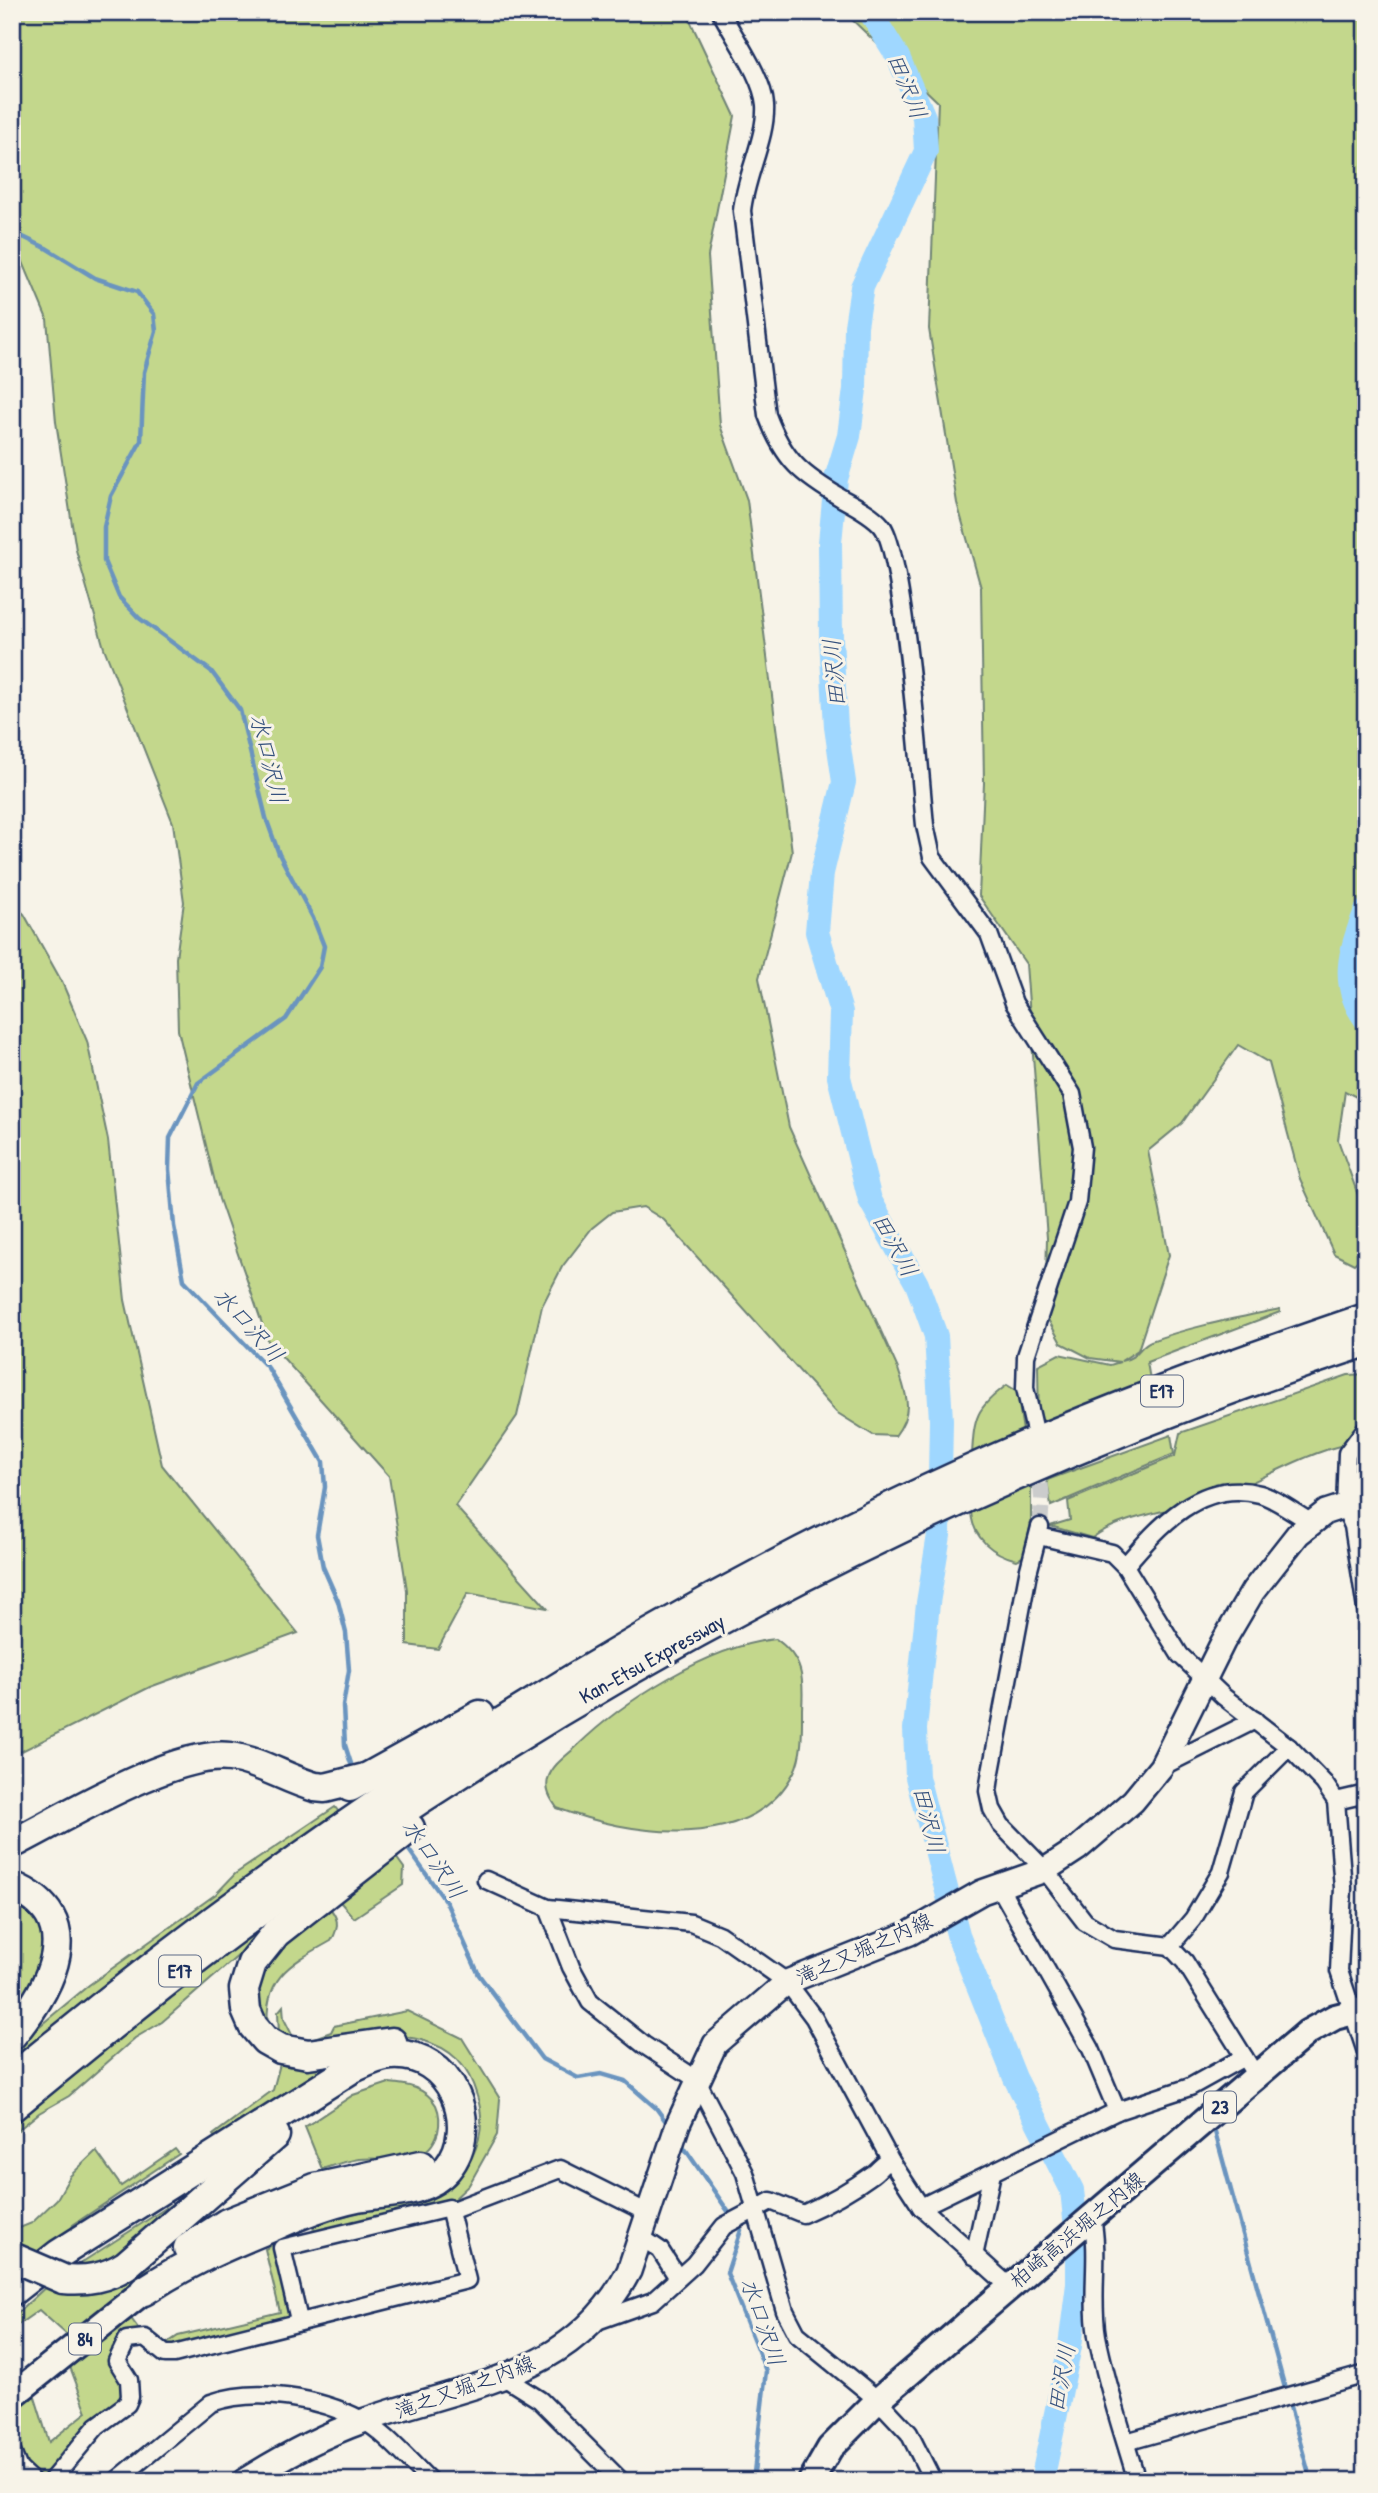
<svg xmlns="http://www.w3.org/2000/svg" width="1378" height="2493" font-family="'Patrick Hand','Klee One',sans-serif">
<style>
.green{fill:#c3d78c;stroke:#6f8375;stroke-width:2}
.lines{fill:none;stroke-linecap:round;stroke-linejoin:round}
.stream{stroke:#6a94bf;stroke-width:4.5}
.river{stroke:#9fd7ff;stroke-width:24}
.minor-tunnel{stroke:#cbcccc;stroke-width:16;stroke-dasharray:16 8;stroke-linecap:butt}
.minor-casing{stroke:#1b2f5e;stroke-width:21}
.secondary-casing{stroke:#1b2f5e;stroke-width:28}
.primary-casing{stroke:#1b2f5e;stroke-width:30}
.motorway-casing{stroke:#1b2f5e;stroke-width:33}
.minor{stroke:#f7f3e8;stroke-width:16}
.secondary{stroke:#f7f3e8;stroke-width:23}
.primary{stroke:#f7f3e8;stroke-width:24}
.motorway{stroke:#f7f3e8;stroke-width:28}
.motorway-bridge-casing{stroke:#1b2f5e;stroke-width:33;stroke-linecap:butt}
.motorway-bridge{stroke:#f7f3e8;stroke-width:28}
.labels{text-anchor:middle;stroke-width:6;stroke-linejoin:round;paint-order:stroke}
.shield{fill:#f7f3e8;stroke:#5d6a87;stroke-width:2}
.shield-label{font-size:19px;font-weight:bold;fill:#1b2f5e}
.street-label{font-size:21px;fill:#1b2f5e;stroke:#f7f3e8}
.water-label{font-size:23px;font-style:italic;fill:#35517e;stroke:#f7f3e8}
</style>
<rect width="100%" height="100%" fill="#f7f3e8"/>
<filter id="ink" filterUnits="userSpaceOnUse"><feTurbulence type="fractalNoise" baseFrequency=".0143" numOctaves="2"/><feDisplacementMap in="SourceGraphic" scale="14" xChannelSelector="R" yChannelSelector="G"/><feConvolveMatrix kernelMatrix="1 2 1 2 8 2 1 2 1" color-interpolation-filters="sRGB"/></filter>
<g filter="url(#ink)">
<g class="green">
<path d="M12,12H686L735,116L708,256L720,425L747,500L792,852L759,978L789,1127L898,1369C907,1397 914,1411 895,1436L873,1435L836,1412L664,1220L643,1207L612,1212L592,1228L562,1267L542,1306L517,1416L455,1506L547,1608L468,1593L438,1649L407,1645V1590L389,1476L268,1341L219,1199L178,1030L176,958L184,902L173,823L104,648L76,550L56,422L47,319L12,236Z"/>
<path d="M844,12H1366V1102L1345,1091L1338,1140L1366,1217V1253L1354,1264L1334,1254L1300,1179L1269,1063L1238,1045L1182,1123L1148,1151L1169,1255L1138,1350L1121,1361C1139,1358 1138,1346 1151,1341C1193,1326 1237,1318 1280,1309V1312L1147,1362L1150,1380L1039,1425L1038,1365L1059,1354L1110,1365L1120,1362L1090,1358L1061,1343L1045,1314L1047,1238L1026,964L979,896L984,783L981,588L957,503L929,329L938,102Z"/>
<path d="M12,903L24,914L62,982L87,1041L108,1140L125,1300L162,1465L298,1633L150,1687L12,1756Z"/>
<path d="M1366,1374V1441C1316,1446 1271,1476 1225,1494C1187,1509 1122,1514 1092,1538L1050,1526L1070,1520L1068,1501L1175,1456L1180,1433L1348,1375Z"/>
<path d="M1007,1385L1017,1391L1023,1431L972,1455C974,1417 976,1408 1007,1385Z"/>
<path d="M1171,1435L1174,1454L1051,1506L1047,1480Z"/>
<path d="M1031,1485V1521L1025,1556L1017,1560C993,1554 973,1539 971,1512Z"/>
<path d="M776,1639C803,1658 804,1678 802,1709C802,1729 803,1754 794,1772C752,1855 628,1835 557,1808C551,1799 545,1791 548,1779C552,1765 566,1756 576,1747C623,1701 710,1645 776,1639Z"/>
<path d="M335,1807L342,1816L12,2061V2049L89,1985L216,1894L235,1874Z"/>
<path d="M391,1850L404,1868L403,1885L354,1918L335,1896Z"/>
<path d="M12,1896L20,1899L45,1930L42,1968L12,2018Z"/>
<path d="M326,1903C338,1917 341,1925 331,1941C290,1964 263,1977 268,2029L254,2008L261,1966Z"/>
<path d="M291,1904L294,1907L162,2022L135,2038L69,2096L39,2113L12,2135V2124L40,2100Z"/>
<path d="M283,2006L284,2019L294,2039L303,2042L331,2032L334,2026L407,2011L462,2038L500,2099L497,2135L469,2185L451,2202L315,2235L313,2227C328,2222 343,2215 359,2212C406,2203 446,2208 472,2157C482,2137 484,2117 477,2096C468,2065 452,2048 421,2040C384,2030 346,2046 310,2045C300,2045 289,2038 279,2035L278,2012Z"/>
<path d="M368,2051L216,2139L213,2135L273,2090L280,2064L290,2067L299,2063Z"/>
<path d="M389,2083C407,2084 426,2088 436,2105C440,2114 440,2123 438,2132C427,2169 388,2156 359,2159C346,2161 334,2165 322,2169L305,2127L353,2095Z"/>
<path d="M175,2149L179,2154L73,2225L71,2231L37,2257L19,2247L12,2231L32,2223L57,2199L70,2176L96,2151L121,2186Z"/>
<path d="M203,2184L126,2250L99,2265L73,2268Z"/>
<path d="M276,2243L294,2316L170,2350L163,2346L178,2336L280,2312L265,2249Z"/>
<path d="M161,2251C139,2285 98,2310 67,2335L39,2310L12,2329V2318L49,2284Z"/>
<path d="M130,2317L141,2332L120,2336L112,2348L111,2364L120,2376L124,2396L47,2479L30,2475L12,2441V2408L33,2391L49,2442L87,2412L69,2364Z"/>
</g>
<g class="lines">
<g class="stream">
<path d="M12,236L19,235L46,248L95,278L137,292L154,314L156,331L144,372L141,441L111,496L104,527V561L119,597L139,618L211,671L240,710L266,818L279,854L313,918L324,946L320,967L286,1019L198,1083L170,1138L169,1169L174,1226L184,1280L268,1368L323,1462L325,1487L317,1535L323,1567L338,1601L346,1633L349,1670L343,1706L345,1745L353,1770"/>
<path d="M404,1843L446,1902L479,1975L542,2059L578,2078L601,2074L625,2081L656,2108L670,2127"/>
<path d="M1214,2128L1286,2392"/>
<path d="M681,2143L741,2230L727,2273L766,2371L753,2481"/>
<path d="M1289,2403L1311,2481"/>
</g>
<g class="river">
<path d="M870,12L898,57L924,117L926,151L862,287L856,326L855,389L849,436L836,479L830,543L831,638L836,727L844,782L822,873L817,932L841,1012L839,1077L870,1200L917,1284L936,1336L941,1420L939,1535L928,1603L915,1729L917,1777L959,1938L1015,2078L1072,2190L1078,2247V2284L1070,2346L1042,2481"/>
<path d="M1366,911C1350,949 1339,984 1366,1020"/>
</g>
<path class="minor-tunnel" d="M1038,1460L1042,1498L1040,1527"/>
<g class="minor-casing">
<g id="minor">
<path d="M721,12C734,38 763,77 765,105C767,137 745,177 742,211L767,415C784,461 802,475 843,499C856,506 873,515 882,526C904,553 920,776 925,825L932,857L989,934L1014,1003L1072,1094L1082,1147L1077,1202L1026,1356L1025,1388L1034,1427"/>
<path d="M1366,1428L1347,1453L1345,1508L1353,1526L1366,1609"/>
<path d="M1040,1527L1028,1573L990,1777L988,1791L992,1809L1001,1825L1045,1870L1085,1922L1114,1939L1170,1946L1185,1962L1256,2076"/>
<path d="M1039,1536L1112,1553L1125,1566L1180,1655L1224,1697L1289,1747L1324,1783L1336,1801L1343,1888L1339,1971L1366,2052"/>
<path d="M1125,1566C1159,1526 1201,1478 1260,1494C1277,1499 1296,1514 1312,1523"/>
<path d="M1161,1767L1255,1720"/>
<path d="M1336,1801L1366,1794"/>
<path d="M486,1880L548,1908L691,1923L720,1935L787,1982L814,2018L891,2161L921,2207L1010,2287"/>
<path d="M999,1886L1091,2049L1117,2111"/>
<path d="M548,1908L571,1967L590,2002L644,2045L696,2079L745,2173L785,2311L797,2334L878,2400L909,2433L933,2481"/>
<path d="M1170,1946L1193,1919L1221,1872L1244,1792L1289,1747"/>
<path d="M921,2207L1117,2111L1190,2087L1244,2057"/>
<path d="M450,2211L560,2169L648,2213"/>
<path d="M1092,2218C1100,2257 1090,2296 1097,2336C1106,2384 1123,2433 1137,2481"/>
<path d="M641,2237L660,2250L678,2278"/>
<path d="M974,2256L992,2173"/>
<path d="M594,2322L653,2301L694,2264L724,2226L771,2201L803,2214C828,2203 851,2190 873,2174C880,2169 882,2163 891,2161"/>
<path d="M502,2376L540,2400L621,2481"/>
<path d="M1126,2442L1366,2374"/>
<path d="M12,2452L19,2469L32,2481"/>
<path d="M51,2481L97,2426L127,2404L130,2397L129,2380L117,2361L127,2340L145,2338L165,2354H174L467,2280L449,2208L282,2248L299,2320"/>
<path d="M116,2481L211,2403C257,2387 319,2398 362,2420C385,2432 411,2463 430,2481"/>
</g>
</g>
<g class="secondary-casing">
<path id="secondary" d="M244,2481C282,2457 321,2436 363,2421C466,2384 572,2379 629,2271L678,2124L715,2044L787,1982L910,1933L982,1892L1045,1870L1077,1849L1133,1801L1161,1767L1223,1642L1253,1591L1298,1534L1326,1512L1366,1499"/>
</g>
<g class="primary-casing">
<g id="primary">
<path d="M12,2396L144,2291"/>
<path d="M811,2481L830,2448L878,2400L1308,2032L1335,2017L1366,2009"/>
</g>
</g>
<g class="motorway-casing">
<g id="motorway">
<path d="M350,1787L480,1715"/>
<path d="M12,1844C64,1818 174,1750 230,1757C260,1761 286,1779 315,1787L325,1788L365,1778"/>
<path d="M12,1886C89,1918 51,1988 12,2035"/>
<path d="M392,2042L308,2054L281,2049L265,2040L253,2026L246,2010L244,1989L252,1963L276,1933L410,1828"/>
<path d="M12,2079C302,1838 619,1629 963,1473C1094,1413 1230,1364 1366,1318"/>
<path d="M12,2107C123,2015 236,1924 355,1843C667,1630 1007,1460 1366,1342"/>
<path d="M188,2248L227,2223L315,2188L421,2165"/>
<path d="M63,2279C87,2281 106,2278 126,2265L275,2135"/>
<path d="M12,2291L59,2254L351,2069C364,2063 377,2056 391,2055C450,2050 483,2125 447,2169C426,2194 386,2192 357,2197C327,2203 299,2215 272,2227C223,2247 188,2262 144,2291"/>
</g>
</g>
<use href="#minor" class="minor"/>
<use href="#secondary" class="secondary"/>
<use href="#primary" class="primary"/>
<use href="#motorway" class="motorway"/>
<g class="motorway-bridge-casing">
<path id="motorway-bridge" d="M12,2257L63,2279"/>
</g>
<use href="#motorway-bridge" class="motorway-bridge"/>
</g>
</g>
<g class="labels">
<g class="shield">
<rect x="1141" y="1375.5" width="42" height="31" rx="5"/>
<rect x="159" y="1955.5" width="42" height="31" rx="5"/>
<rect x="1204" y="2091.5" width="32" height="31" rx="5"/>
<rect x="69" y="2323.5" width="32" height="31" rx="5"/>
</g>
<g class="shield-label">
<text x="1162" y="1398">E17</text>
<text x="180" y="1978">E17</text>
<text x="1220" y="2114">23</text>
<text x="85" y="2346">84</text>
</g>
<g class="street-label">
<text transform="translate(652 1659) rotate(-29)" y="7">Kan-Etsu Expressway</text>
<text transform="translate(864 1949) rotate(-24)" y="7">滝之又堀之内線</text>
<text transform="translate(1077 2230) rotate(-40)" y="7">柏崎高浜堀之内線</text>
<text transform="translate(465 2387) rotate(-20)" y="7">滝之又堀之内線</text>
</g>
<g class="water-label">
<text transform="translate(907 86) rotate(68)" y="8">田沢川</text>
<text transform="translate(834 673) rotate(-95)" y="8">田沢川</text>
<text transform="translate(269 759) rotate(76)" y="8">水口沢川</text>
<text transform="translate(895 1245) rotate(61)" y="8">田沢川</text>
<text transform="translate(249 1325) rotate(48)" y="8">水口沢川</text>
<text transform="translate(929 1820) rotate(76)" y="8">田沢川</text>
<text transform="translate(434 1859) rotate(55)" y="8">水口沢川</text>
<text transform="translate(763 2322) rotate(71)" y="8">水口沢川</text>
<text transform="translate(1061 2378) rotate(-80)" y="8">田沢川</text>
</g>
</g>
<rect width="1378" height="2493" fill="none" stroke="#f7f3e8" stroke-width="42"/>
<rect x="21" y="21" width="1336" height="2451" fill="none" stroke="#1b2f5e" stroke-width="2.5" filter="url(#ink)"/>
</svg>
